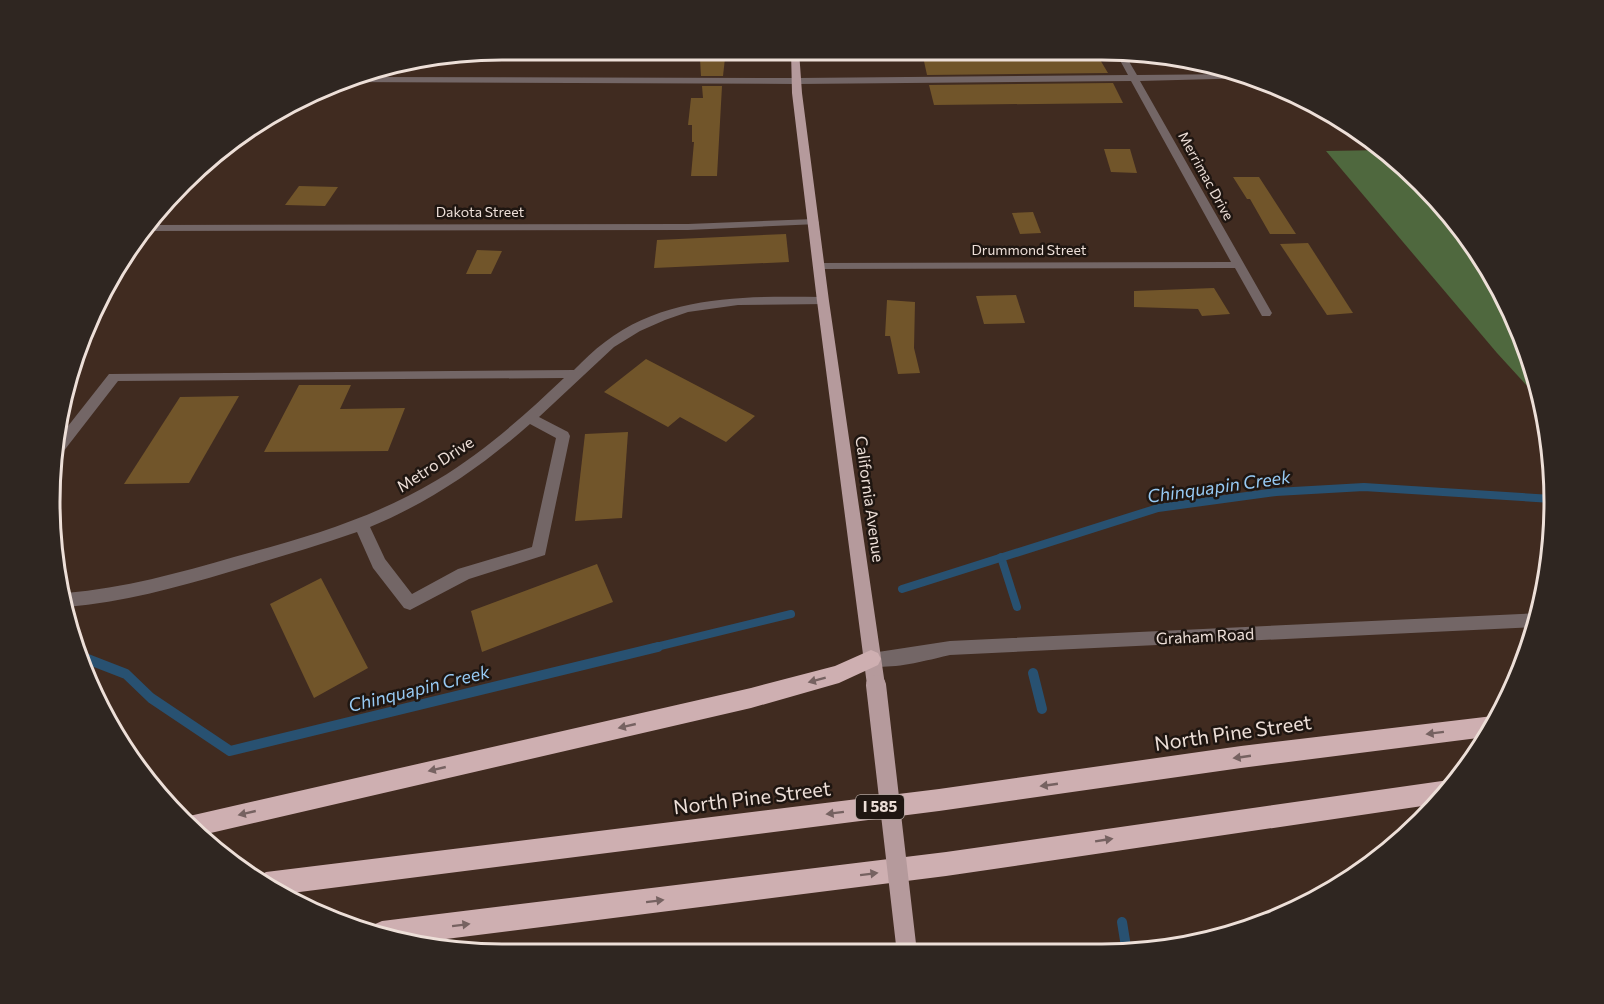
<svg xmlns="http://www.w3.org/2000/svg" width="1604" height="1004" font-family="Commissioner,sans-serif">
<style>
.forest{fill:#4f683e}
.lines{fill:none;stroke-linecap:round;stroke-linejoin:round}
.stream-far1{stroke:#285171;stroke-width:8}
.stream{stroke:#285171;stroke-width:10}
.building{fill:#71552a}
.minor{fill:#736666;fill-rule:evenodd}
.major{fill:#b59a9c;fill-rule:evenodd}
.highway{fill:#ceafb1;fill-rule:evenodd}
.major-bridge{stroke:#b59a9c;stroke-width:20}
.oneway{fill:#766261}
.labels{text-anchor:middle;stroke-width:5;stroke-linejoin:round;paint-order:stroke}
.far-street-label{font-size:14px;fill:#eddfd8;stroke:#1f1611}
.shield{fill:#1f1611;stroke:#afa39c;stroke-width:1.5}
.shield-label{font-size:15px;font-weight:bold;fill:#eddfd8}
.street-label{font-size:16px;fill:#eddfd8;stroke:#1f1611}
.water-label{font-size:18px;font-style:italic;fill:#97caf4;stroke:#1f1611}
.near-street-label{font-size:20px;fill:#eddfd8;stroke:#1f1611}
.rim{fill:none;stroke:#eddfd8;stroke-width:3}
</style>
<rect width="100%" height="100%" fill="#402b20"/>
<path class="forest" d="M1385,150L1442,203L1494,275L1530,356L1541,401L1497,353L1326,151Z"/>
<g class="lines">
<g class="stream-far1">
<path d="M1001,557L1017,607"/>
<path d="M902,589L1158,508L1276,492L1364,487L1552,499"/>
<path d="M652,648L791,614"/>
</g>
<g class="stream">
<path d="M77,655L126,674L151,698L230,751L658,647"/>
<path d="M1033,673L1042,709"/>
<path d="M1122,922L1127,953"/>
</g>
</g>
<g class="building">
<path d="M922,52L1096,53L1108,73L927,75Z"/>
<path d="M725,58L723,76H701L700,59Z"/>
<path d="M1113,83L1123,103L934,105L929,85Z"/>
<path d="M702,86H722L717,176H691L694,142H692V125H688L691,98H703Z"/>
<path d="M1104,149H1130L1137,173L1111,172Z"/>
<path d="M1233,177H1259L1296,234H1270L1250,199H1247Z"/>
<path d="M299,186L338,187L325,206L285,205Z"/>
<path d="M1033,212L1041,233L1020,234L1012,213Z"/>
<path d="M786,234L789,262L654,268L657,240Z"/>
<path d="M1308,243L1353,313L1327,315L1280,244Z"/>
<path d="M477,250L502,251L491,274H466Z"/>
<path d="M1214,288L1230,314L1202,316L1198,309L1134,307V291Z"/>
<path d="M1016,295L1025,323L984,324L976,296Z"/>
<path d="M887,300L915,302L914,348L920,373L898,374L890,336H885Z"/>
<path d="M646,359L755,416L726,442L680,417L668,427L604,392Z"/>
<path d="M299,385H351L340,409L405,408L388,451L264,452Z"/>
<path d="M239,396L189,483L124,484L180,397Z"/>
<path d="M628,432L622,518L575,521L585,434Z"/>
<path d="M597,564L613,602L482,652L471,611Z"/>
<path d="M321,578L368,668L314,698L270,604Z"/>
</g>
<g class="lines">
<g class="minor">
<path d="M1116,53H1124L1137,75L1240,74L1253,78L1140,81L1272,313L1270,316H1262L1235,268L819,269L813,266L819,263L1231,262L1131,81L797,84L341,82L350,77L797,78L1128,75Z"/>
<path d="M814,219L819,222L818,224L688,230L144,231L150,225L688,224Z"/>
<path d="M823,297L829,301L827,304L738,305L688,312L665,320L640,331L614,347L539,417L568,432L570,436L545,555L469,579L410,610L404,608L373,568L357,532C314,547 272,559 229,572C175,588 123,602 67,607L66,593C124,588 179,573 234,557C305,538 374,518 437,480C484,452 525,415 564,378L118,381L63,452L58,453L61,435L109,374L574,370C584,360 594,350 605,342C667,294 749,296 823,297ZM530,424L556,438L532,547L458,569L412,594L385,559L370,527C430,502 481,467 530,424Z"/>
<path d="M1540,613L1536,627L950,655C928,660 886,672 865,664L862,659L865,654L950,641Z"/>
</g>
<path class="major" d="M791,51H799L802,93L829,301L885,685L882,691L876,693L870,691L867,685L817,301L792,93Z"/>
<g class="highway">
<path d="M871,650L878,653L881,659L878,665L839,683L751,708L202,835L185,817L751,688L835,666Z"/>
<path d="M1493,716L1498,718L1486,737L1241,768L939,811L284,894L256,878L266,872L939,789L1241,746Z"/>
<path d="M1449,780L1456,783L1436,804L946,876L414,943L370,931L373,925L382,921L946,852Z"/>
</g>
<path class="major-bridge" d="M876,685L907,953"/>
</g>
<defs><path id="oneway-solid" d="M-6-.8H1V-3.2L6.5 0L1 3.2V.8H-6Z" transform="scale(1.5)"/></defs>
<g class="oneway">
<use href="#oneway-solid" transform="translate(817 680) rotate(165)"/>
<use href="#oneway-solid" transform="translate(627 726) rotate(167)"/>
<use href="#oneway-solid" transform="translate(1435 733) rotate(173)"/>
<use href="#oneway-solid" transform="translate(1242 757) rotate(172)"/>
<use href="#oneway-solid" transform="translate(437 769) rotate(167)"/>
<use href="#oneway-solid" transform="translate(1049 785) rotate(172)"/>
<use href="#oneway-solid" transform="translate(247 813) rotate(167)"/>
<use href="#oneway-solid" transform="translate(835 813) rotate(173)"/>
<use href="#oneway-solid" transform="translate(1104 840) rotate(-9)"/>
<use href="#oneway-solid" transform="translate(869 874) rotate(-7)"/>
<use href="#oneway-solid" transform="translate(655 901) rotate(-7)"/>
<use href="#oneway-solid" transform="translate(461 925) rotate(-7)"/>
</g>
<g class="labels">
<g class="far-street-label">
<text transform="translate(1206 176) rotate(61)" y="5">Merrimac Drive</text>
<text x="480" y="217">Dakota Street</text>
<text x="1029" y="255">Drummond Street</text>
</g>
<rect class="shield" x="856" y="795" width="48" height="24" rx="4.5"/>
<g class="shield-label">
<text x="880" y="812">I 585</text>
</g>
<g class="street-label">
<text transform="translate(435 464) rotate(-33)" y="6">Metro Drive</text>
<text transform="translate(870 499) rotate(82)" y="6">California Avenue</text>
<text transform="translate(1205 636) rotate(-3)" y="6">Graham Road</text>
</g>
<g class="water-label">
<text transform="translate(1219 487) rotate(-8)" y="6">Chinquapin Creek</text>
<text transform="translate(419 689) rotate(-14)" y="6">Chinquapin Creek</text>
</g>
<g class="near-street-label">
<text transform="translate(1233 733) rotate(-8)" y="7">North Pine Street</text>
<text transform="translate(752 798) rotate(-7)" y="7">North Pine Street</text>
</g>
</g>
<path d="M0 0H1604V1004H0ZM502 60H1102A442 442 0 0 1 1544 502V502A442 442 0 0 1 1102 944H502A442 442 0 0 1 60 502V502A442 442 0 0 1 502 60Z" fill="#2f2621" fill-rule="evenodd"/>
<path class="rim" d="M502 60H1102A442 442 0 0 1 1544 502V502A442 442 0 0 1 1102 944H502A442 442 0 0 1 60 502V502A442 442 0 0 1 502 60Z"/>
</svg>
